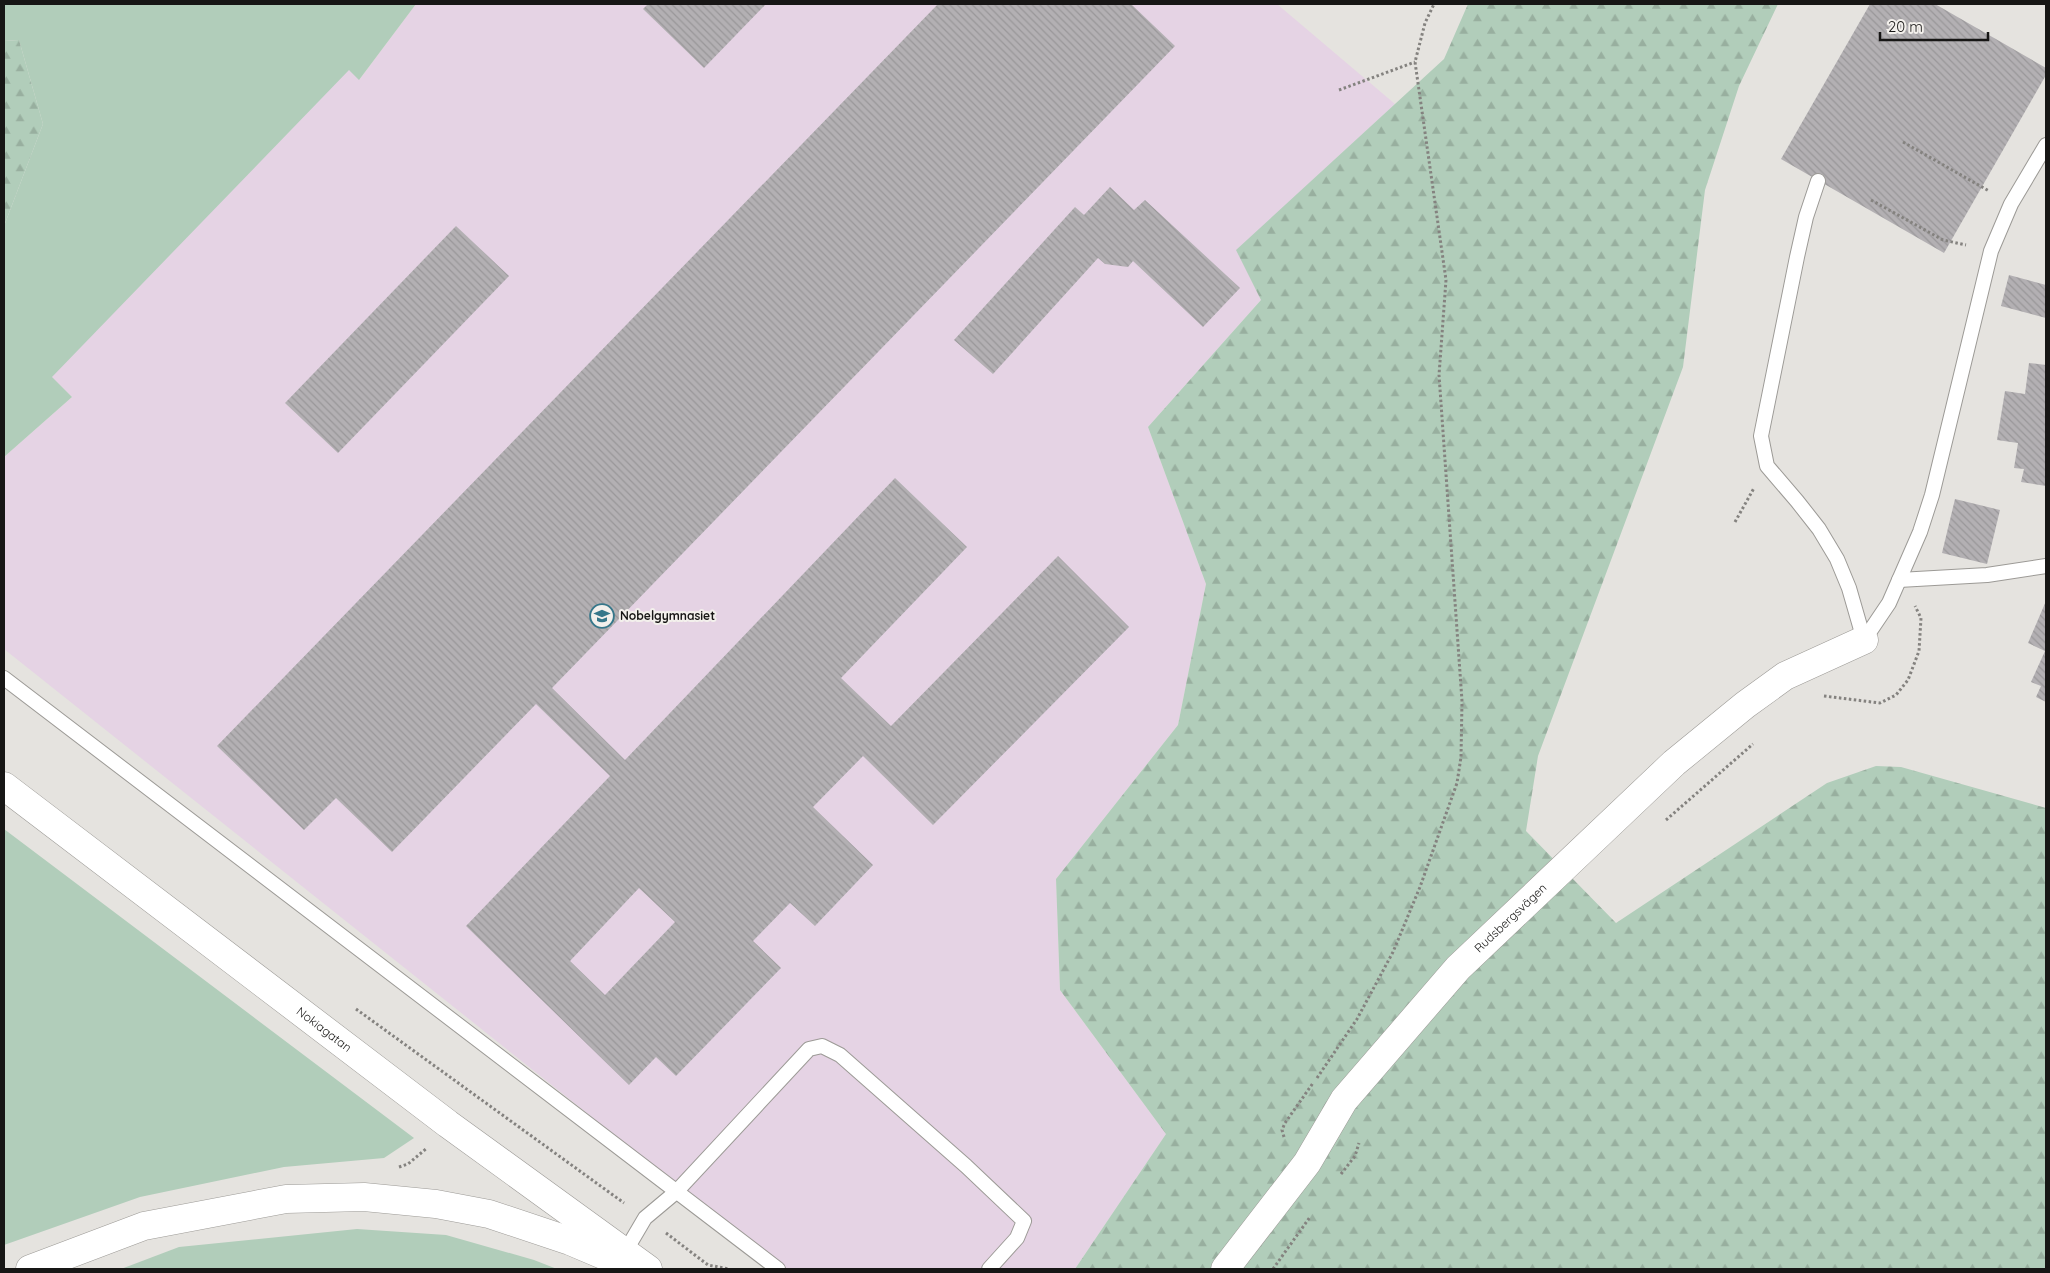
<svg xmlns="http://www.w3.org/2000/svg" width="2050" height="1273" font-family="Quicksand,sans-serif">
<style>
.education{fill:#e5d3e4}
.green{fill:#b1cdba}
.forest{fill:url(#forest-firs)}
.building{fill:url(#building-back-hatch);fill-rule:evenodd}
.lines{fill:none;stroke-linecap:round;stroke-linejoin:round}
.service-casing{stroke:#9c9a96;stroke-width:16}
.minor-casing{stroke:#9c9a96;stroke-width:29}
.tertiary-casing{stroke:#9c9a96;stroke-width:29}
.path{stroke:#84827f;stroke-width:3;stroke-dasharray:2.5 2.5;stroke-linecap:butt}
.service{stroke:#fff;stroke-width:14}
.minor{stroke:#fff;stroke-width:28}
.tertiary{stroke:#fff;stroke-width:28}
.labels{text-anchor:middle;stroke-width:4;stroke-linejoin:round;paint-order:stroke}
.poi-label{font-size:12px;font-weight:bold;fill:#171615;stroke:#f3f0ec;text-anchor:start}
.street-label{font-size:12px;fill:#171615;stroke:#f3f0ec}
</style>
<defs>
<pattern id="forest-firs" width="22" height="20" patternUnits="userSpaceOnUse" patternTransform="scale(1.25)"><rect width="22" height="20" fill="#b1cdba"/><path d="M5 1l3.5 6h-7zM16 11l3.5 6h-7z" fill="#98af9f"/></pattern>
<pattern id="building-back-hatch" width="6" height="6" patternUnits="userSpaceOnUse" patternTransform="scale(1.25)"><rect width="6" height="6" fill="#b3b0b3"/><path d="M-1 5l2 2M0 0l6 6M5-1l2 2" fill="none" stroke="#999799"/></pattern>
</defs>
<rect width="100%" height="100%" fill="#e5e3df"/>
<path class="education" d="M416,4H1277L1395,104L1237,250L1261,300L1148,427L1206,584L1178,725L1056,879L1060,990L1166,1134L1075,1269H783L4,649V457L72,397L51,377L349,69L360,79Z"/>
<g class="green">
<path d="M4,4H416L359,80L349,70L52,377L72,397L4,457V226L43,124L19,40L4,41Z"/>
<path d="M4,829L414,1138L384,1158L284,1167L140,1197L4,1245Z"/>
<path d="M357,1229L446,1235L534,1260L557,1269H121L179,1247Z"/>
</g>
<g class="forest">
<path d="M1468,4H1778L1739,86L1705,190L1683,367L1538,756L1526,831L1616,923L1827,783L1876,766L1901,767L2046,808V1269H1075L1166,1134L1060,990L1056,879L1178,725L1206,584L1148,427L1261,300L1236,250L1444,59Z"/>
<path d="M19,40L43,124L4,226V41Z"/>
</g>
<g class="building">
<path d="M648,4H766L704,68L643,9Z"/>
<path d="M938,4H1131L1175,46L552,688L625,760L895,478L967,547L841,678L891,726L1058,556L1129,627L933,825L863,756L813,807L873,865L815,926L790,903L753,941L781,968L676,1076L656,1057L629,1085L466,926L610,776L536,704L392,852L336,798L304,830L217,746ZM639,888L675,922L605,995L570,961Z"/>
<path d="M1870,4H1935L2046,68V75L1944,253L1781,159Z"/>
<path d="M1110,187L1134,210L1145,200L1240,288L1203,327L1133,261L1128,267L1105,264L1098,258L993,374L954,340L1075,207L1084,215Z"/>
<path d="M456,226L509,276L338,453L285,403Z"/>
<path d="M2009,275L2046,285V318L2001,306Z"/>
<path d="M2029,363L2046,365V486L2021,482L2024,469L2014,468L2018,443L1997,440L2005,391L2025,394Z"/>
<path d="M1955,499L2000,510L1987,564L1942,553Z"/>
<path d="M2046,601V702L2036,697L2041,686L2031,682L2045,651L2028,643Z"/>
</g>
<g class="lines">
<g class="service-casing">
<g id="service">
<path d="M1818,181L1806,217L1797,257L1761,436L1767,466L1797,501L1819,529L1837,559L1849,588L1864,640"/>
<path d="M1899,580L1987,575L2046,566"/>
<path d="M1864,640L1889,603L1920,532L1932,495L1991,251L2011,204L2046,145"/>
<path d="M4,678L778,1269"/>
<path d="M625,1252L645,1218L676,1192L809,1049L822,1046L840,1055L966,1166L1024,1221L1017,1238L989,1269"/>
</g>
</g>
<g class="minor-casing">
<g id="minor">
<path d="M30,1269L144,1226L286,1199L364,1197L436,1204L489,1214L570,1241L636,1269"/>
<path id="s1" d="M1225,1269L1307,1163L1344,1100L1458,968L1674,763L1745,705L1785,676L1864,640"/>
</g>
</g>
<g class="tertiary-casing">
<g id="tertiary">
<path id="s2" d="M4,786L448,1124L648,1269"/>
</g>
</g>
<g class="path">
<path d="M1339,90L1415,62"/>
<path d="M1903,142L1989,191"/>
<path d="M1871,200L1943,240L1966,245"/>
<path d="M1735,522L1754,488"/>
<path d="M1824,696L1880,703L1896,695L1908,680L1919,651L1921,618L1915,606"/>
<path d="M1666,820L1753,744"/>
<path d="M356,1009L624,1203"/>
<path d="M1317,1078L1357,1019L1393,952L1420,887L1457,783L1461,757L1462,701L1439,375L1446,280L1415,62L1425,23L1434,4"/>
<path d="M1284,1137L1282,1130L1285,1123L1313,1083"/>
<path d="M399,1167L408,1164L427,1148"/>
<path d="M1341,1174L1355,1156L1359,1143"/>
<path d="M666,1233L708,1265L729,1269"/>
<path d="M1273,1269L1310,1217"/>
</g>
<use href="#service" class="service"/>
<use href="#minor" class="minor"/>
<use href="#tertiary" class="tertiary"/>
</g>
<defs>
<g id="school-ring" transform="scale(1.25)"><circle r="9.5" fill="#f3f0ec" stroke="#36778a" stroke-width="1.5"/><path d="M0-5L7-2L0 1L-7-2ZM-4 1L0 2.5L4 1V4Q0 6-4 4Z" fill="#36778a"/></g>
</defs>
<g fill-rule="evenodd">
<use href="#school-ring" x="602" y="616"/>
</g>
<g class="labels">
<g class="poi-label">
<text x="620" y="620">Nobelgymnasiet</text>
</g>
<g class="street-label">
<text dy="4" stroke="none"><textPath href="#s1" startOffset="454">Rudsbergsvägen</textPath></text>
<text dy="4" stroke="none"><textPath href="#s2" startOffset="402">Nokiagatan</textPath></text>
</g>
</g>
<rect width="2050" height="1273" fill="none" stroke="#171615" stroke-width="10"/>
<path d="M1880 32v8h108v-8" fill="none" stroke="#171615" stroke-width="2.5"/>
<text x="1888" y="32" font-size="15" fill="#171615" stroke="#f3f0ec" stroke-width="4" paint-order="stroke">20 m</text>
</svg>
